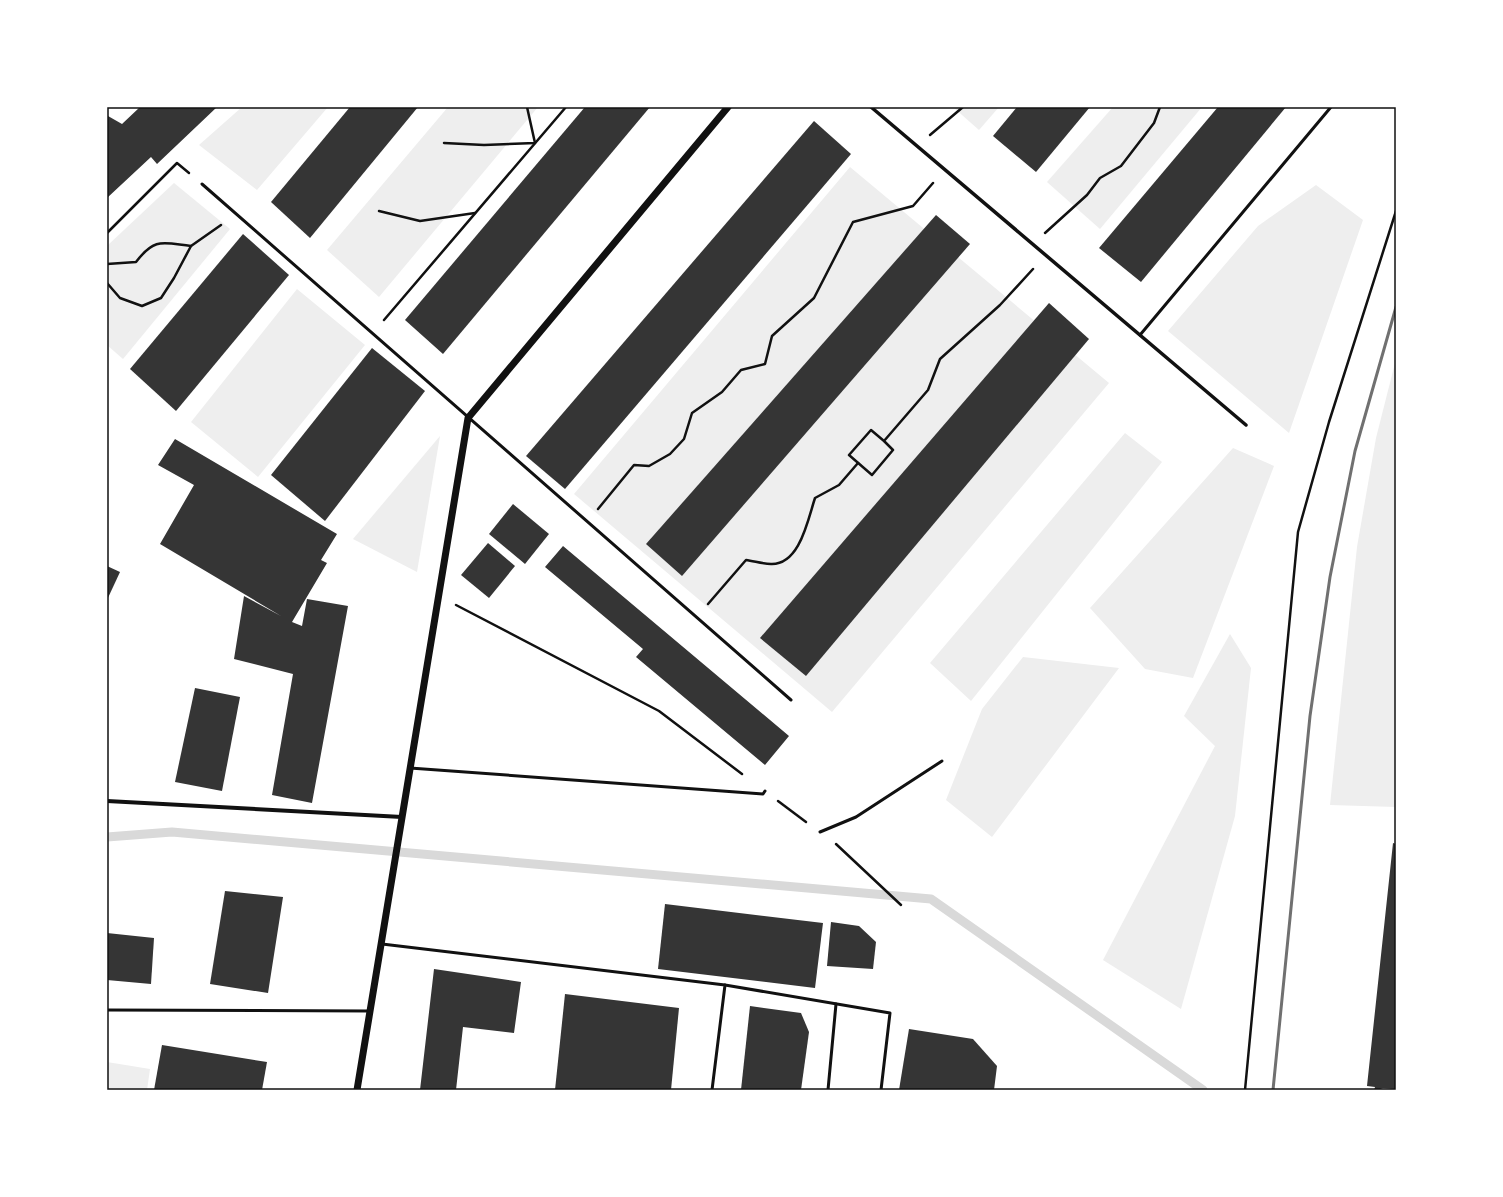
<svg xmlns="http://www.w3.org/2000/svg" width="1503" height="1197" font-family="'Times New Roman',serif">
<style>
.green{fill:#eee}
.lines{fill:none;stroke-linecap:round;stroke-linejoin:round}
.stream{stroke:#d9d9d9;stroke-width:9}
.building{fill:#353535}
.path{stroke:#111;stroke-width:2.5}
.service{stroke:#111;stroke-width:3}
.pedestrian{stroke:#111;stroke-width:3.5}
.minor{stroke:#111;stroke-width:4}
.tertiary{stroke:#111;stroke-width:7}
.rail{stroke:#707070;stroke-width:3}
.neatline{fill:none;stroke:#111;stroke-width:1.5}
</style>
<rect width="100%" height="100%" fill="#fff"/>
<g class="green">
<path d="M242,107H328L257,190L199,145Z"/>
<path d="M448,107H538L379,297L327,250Z"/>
<path d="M953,107H999L979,130Z"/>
<path d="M1113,107H1202L1100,229L1047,182Z"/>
<path d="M850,167L1109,383L832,712L574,494Z"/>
<path d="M174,183L230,229L123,359L107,345V246Z"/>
<path d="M1316,185L1363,220L1289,433L1168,331L1258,226Z"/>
<path d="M297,289L365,345L258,477L191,422Z"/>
<path d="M1396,359V807L1330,805L1357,547L1376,438Z"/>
<path d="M1125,433L1162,462L971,701L930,663Z"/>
<path d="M440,436L417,572L353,539Z"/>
<path d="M1233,448L1274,466L1193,678L1145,669L1090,608Z"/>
<path d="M1230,634L1251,668L1235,816L1181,1009L1103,960L1215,746L1184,716Z"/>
<path d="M1023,657L1119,668L992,837L946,800L982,709Z"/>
<path d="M107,1062L150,1069L147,1090H107Z"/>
</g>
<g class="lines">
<path class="stream" d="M107,837L172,832L931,899L1203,1090"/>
</g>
<g class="building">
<path d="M140,107H217L157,164L151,157L107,198V117L108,116L122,124Z"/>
<path d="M350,107H418L310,238L271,202Z"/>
<path d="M585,107H650L443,354L405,320Z"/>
<path d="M1017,107H1090L1036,172L993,136Z"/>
<path d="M1218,107H1286L1141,282L1099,248Z"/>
<path d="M814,121L851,154L565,489L526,456Z"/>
<path d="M936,215L970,244L682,576L646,544Z"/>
<path d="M243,234L289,275L176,411L130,369Z"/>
<path d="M1049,303L1089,339L806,676L760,638Z"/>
<path d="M372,348L425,391L325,521L271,475Z"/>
<path d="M175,439L337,534L321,560L327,563L292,622L302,626L307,599L348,606L312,803L272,795L293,674L234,659L244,596L281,616L160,544L194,485L158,465Z"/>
<path d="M513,504L549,534L525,564L489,534Z"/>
<path d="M488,543L515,566L489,598L461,575Z"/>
<path d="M563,546L789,736L765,765L636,657L643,649L545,567Z"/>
<path d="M107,566L120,572L107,600Z"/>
<path d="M195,688L240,697L222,791L175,782Z"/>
<path d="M1393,843L1396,844V1089L1380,1088L1386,1090H1374L1375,1087L1367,1086Z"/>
<path d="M225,891L283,897L268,993L210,984Z"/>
<path d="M665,904L823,923L815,988L658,969Z"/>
<path d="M831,922L859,926L876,942L873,969L827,966Z"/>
<path d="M107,933L154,938L151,984L107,980Z"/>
<path d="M434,969L521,982L514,1033L463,1027L456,1090H420Z"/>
<path d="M565,994L679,1008L671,1090H555Z"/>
<path d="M750,1006L801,1013L809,1032L801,1090H741Z"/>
<path d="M909,1029L973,1039L997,1066L994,1090H899Z"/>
<path d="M162,1045L267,1062L262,1090H154Z"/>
</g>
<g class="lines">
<g class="path">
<path d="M930,135L963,107"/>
<path d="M444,143L484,145L535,143L527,107"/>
<path d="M379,211L420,221L475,213"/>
<path d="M107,233L177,163L189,173"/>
<path d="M1045,233L1087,195L1100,178L1121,166L1154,123L1160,107"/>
<path d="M107,264L136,262C155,237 163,243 191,246"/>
<path d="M107,283L120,298L142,306L161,298L174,278L191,246L221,225"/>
<path d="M384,320L566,107"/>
<path d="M884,441L893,450L872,475L849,455L871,430L884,441L928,390L940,359L1000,305L1033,269"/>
<path d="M598,509L634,465L649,466L670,454L684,439L692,413L722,392L741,370L765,364L772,336L814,298L853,222L913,206L933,183"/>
<path d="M708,604L746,560C754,561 763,564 771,564C800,565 808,519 815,498L839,485L858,463"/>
<path d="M456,605L659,711L742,774"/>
<path d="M778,801L806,822"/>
<path d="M836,844L901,905"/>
<path d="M1245,1090L1298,532L1329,422L1396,211"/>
</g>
<g class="service">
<path d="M202,184L791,700"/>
<path d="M1140,335L1331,107"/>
<path d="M410,768L763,794L765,791"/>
<path d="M820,832L856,817L942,761"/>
<path d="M382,944L725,985L712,1090"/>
<path d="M725,985L890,1013L881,1090"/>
<path d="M107,1010L370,1011"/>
<path d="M828,1090L836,1004"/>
</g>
<path class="pedestrian" d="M871,107L1246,425"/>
<path class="minor" d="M107,801L402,817"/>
<path class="tertiary" d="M357,1090L468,418L728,107"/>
<path class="rail" d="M1273,1090L1310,716L1330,577L1355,451L1396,307"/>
</g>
<rect width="1503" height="1197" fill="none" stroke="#ffffff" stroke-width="216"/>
<rect x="108" y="108" width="1287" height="981" class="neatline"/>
</svg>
